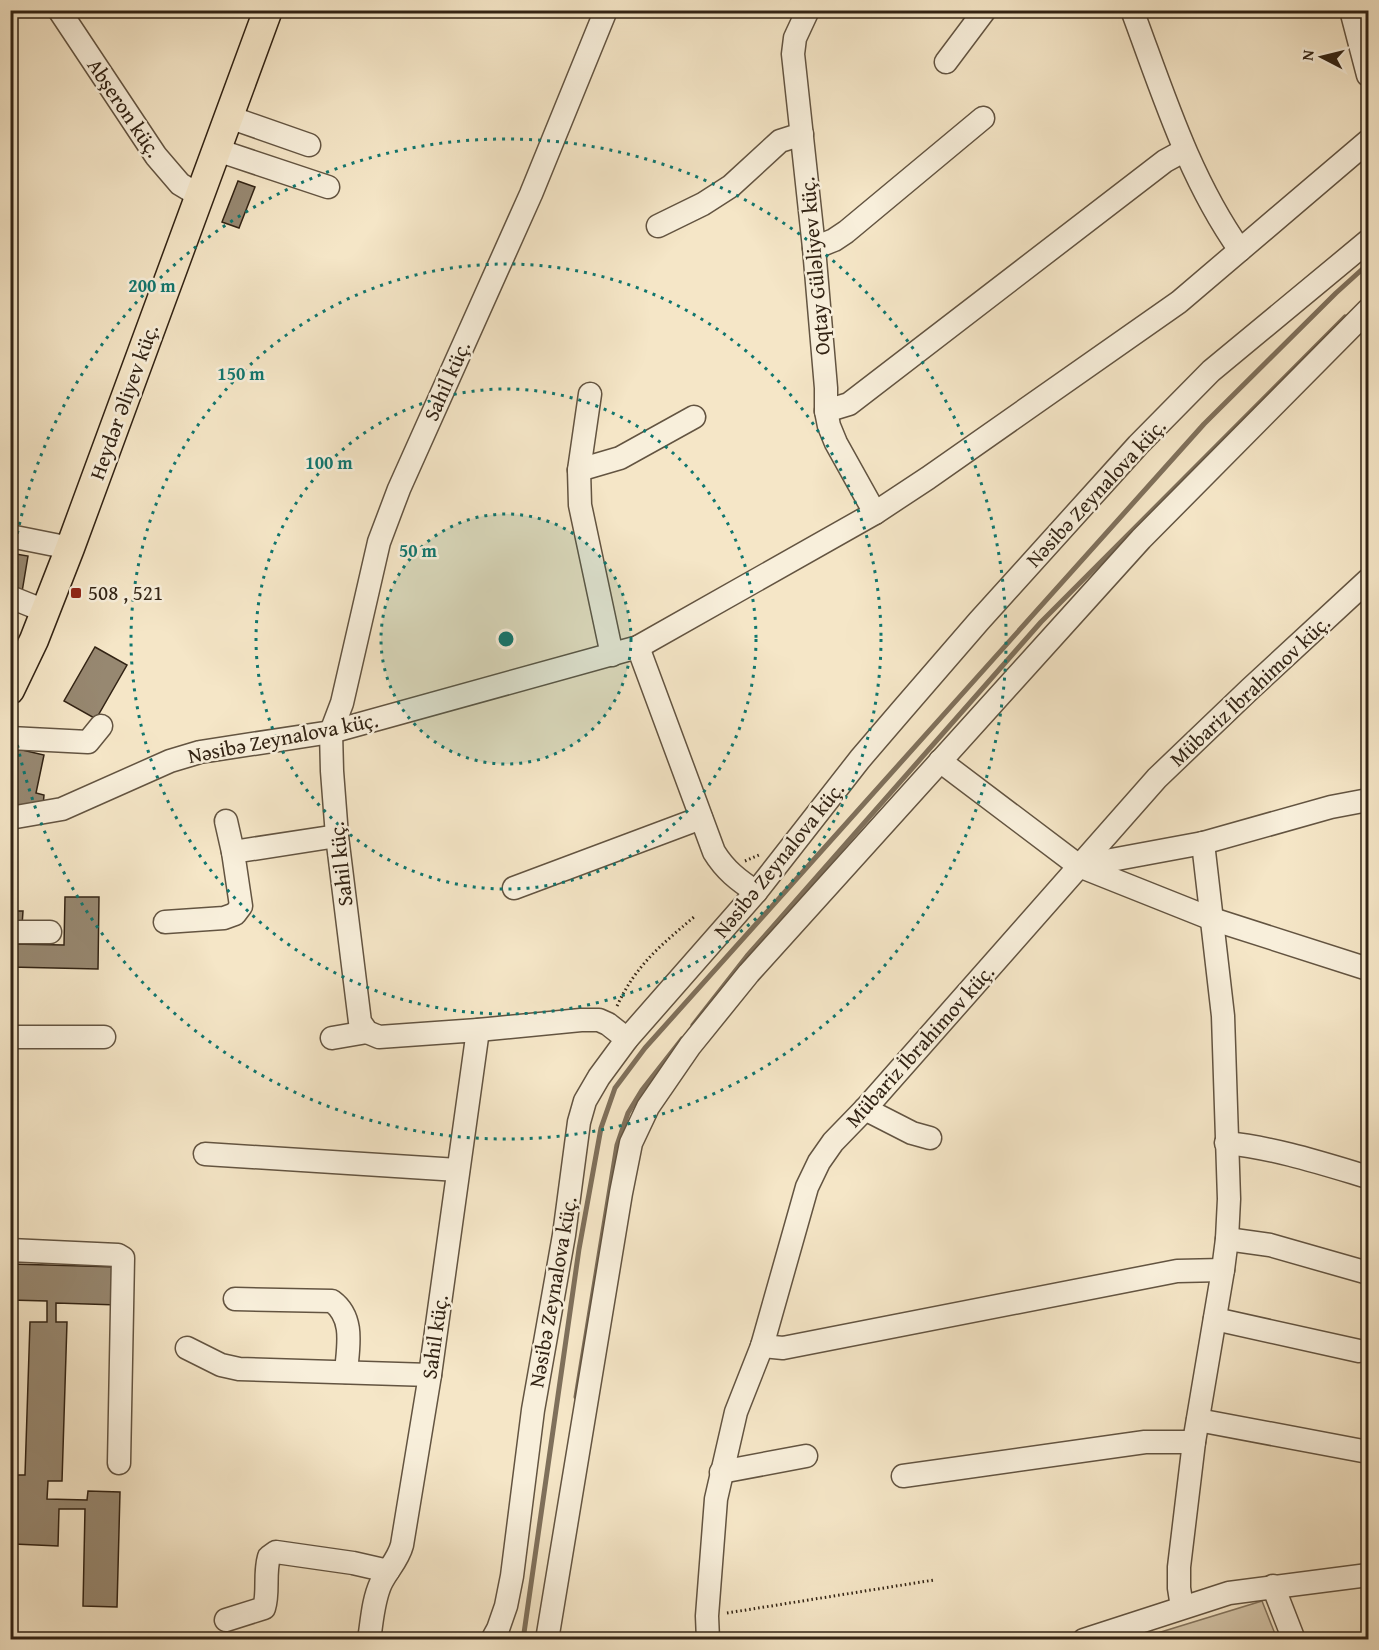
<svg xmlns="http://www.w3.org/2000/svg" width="1379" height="1650" font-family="'Gentium Book Plus',serif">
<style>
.green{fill:#d4c5a9;stroke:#83745e;stroke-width:1.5}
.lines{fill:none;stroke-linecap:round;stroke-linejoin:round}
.stream{stroke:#7f705b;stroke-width:5}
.building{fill:#978871;stroke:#322314;stroke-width:1.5}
.minor-casing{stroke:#635441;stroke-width:25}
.major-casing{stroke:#322314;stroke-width:31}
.path{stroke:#322314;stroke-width:3;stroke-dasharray:1.5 3;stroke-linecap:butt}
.minor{stroke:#f8efdb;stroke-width:22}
.major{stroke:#f5e6c7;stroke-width:28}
.ring{fill:none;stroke:#0f766e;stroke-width:3;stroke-dasharray:3 6}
.poi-dot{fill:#8f2418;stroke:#f8efdb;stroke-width:2}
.labels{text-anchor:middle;stroke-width:5;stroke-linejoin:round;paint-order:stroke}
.street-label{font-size:21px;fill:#322314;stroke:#f8efdb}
.poi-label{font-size:21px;fill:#322314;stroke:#f8efdb;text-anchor:start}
.centre{fill:#0f766e;stroke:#f8efdb;stroke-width:3}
.ring-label{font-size:18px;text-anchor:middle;font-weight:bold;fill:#0f766e;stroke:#f8efdb;stroke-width:5;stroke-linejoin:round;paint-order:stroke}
</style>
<rect width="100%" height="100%" fill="#f5e6c7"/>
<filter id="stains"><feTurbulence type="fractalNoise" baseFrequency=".00333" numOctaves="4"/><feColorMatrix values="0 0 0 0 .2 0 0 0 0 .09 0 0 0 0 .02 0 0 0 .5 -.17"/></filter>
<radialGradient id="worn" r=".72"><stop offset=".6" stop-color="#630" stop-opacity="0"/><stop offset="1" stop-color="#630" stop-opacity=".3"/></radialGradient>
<path class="green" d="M1262,1601L1277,1639H1138Z"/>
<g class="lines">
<g class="stream">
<path d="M693,1025L747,956L1041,622L1345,317"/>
<path d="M576,1397L617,1145L628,1113L642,1090L682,1039"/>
<path d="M523,1640L579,1249L601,1128L615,1088L645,1048L1204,424L1336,293L1368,264"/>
</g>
</g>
<g class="building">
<path d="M238,181L255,187L239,228L222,222Z"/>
<path d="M10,553L28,556L22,592L10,590Z"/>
<path d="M95,647L127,665L96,719L64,701Z"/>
<path d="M18,749L44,755L36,793L44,795L43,806L10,809V787Z"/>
<path d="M65,897H99L98,969L10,967V944L64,945Z"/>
<path d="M10,911H23L22,926L10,925Z"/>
<path d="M10,1264L119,1267L118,1305L56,1303V1322H67L62,1481H48L47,1499L87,1500L88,1491L120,1492L117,1607L83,1606L85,1509H59L58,1546L14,1544L15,1509H10V1475H25L30,1322H47V1301L10,1300Z"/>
</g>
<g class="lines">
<g class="minor-casing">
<g id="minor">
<path d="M59,10L156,156L180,184L200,196"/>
<path d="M808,10L795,38L793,54L814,248L826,388V411L829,426L836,443L875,513"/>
<path d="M1132,10C1163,93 1189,178 1240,250"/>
<path d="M1351,10L1368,75"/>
<path d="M946,62L985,10"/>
<path d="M229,117L309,145"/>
<path d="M217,150L328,187"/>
<path d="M658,226L703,204L731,186L780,141L802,134"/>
<path d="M814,248L834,240L846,232L983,118"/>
<path d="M590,394L579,470L580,505L612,655"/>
<path d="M826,411L849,404L1165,161L1176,155L1185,153"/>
<path d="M579,470L620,458L694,417"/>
<path d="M10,536L70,548"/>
<path d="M10,597L45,611"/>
<path d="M638,647L714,852C725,870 738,880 756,892"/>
<path d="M10,738L88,742L101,726"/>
<path d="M940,761L1079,866L1212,919L1368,969"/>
<path d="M10,818L62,809L170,761L200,752L331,732L638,647L875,513L928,478L1179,302L1368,141"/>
<path d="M226,821L233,852"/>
<path d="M1079,866L1203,843L1331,807L1368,800"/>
<path d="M514,888L701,818"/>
<path d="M165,922L224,918L235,914L241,906L233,852L337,836"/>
<path d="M10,932H50"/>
<path d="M478,1030L581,1020H599L608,1024L627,1039"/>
<path d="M10,1037H104"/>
<path d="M332,1038L367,1032"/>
<path d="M865,1109L912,1133L930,1138"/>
<path d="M1226,1143C1275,1148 1321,1163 1368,1177"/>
<path d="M205,1154L458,1170"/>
<path d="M1227,1239L1270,1245L1368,1273"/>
<path d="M10,1250L118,1255L123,1258L119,1463"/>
<path d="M235,1299L332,1301C355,1318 348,1347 346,1372"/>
<path d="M1215,1319L1359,1351"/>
<path d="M762,1346L783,1348L1177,1271L1223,1270"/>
<path d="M187,1348L221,1365L239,1369L430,1375"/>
<path d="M1198,1420L1368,1452"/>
<path d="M721,1472L806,1456"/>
<path d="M903,1476L1145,1442H1194"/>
<path d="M1273,1586L1294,1640"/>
<path d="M1182,1607L1179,1588V1567L1194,1442L1223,1270L1227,1239L1229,1199L1223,1016L1203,843"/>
<path d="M226,1620L264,1608C269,1592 264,1574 269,1557L276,1552L353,1563L388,1571"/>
<path d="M369,1640C372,1621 373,1600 381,1583C388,1569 398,1560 402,1545L430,1375L478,1030L379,1037L367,1032L360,1022L337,836L332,771L331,732L342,703L379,542L399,489L531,194L606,10"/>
<path d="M492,1640L498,1629L506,1606L512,1576L533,1410L564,1235L579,1122L585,1101L599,1077L627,1039L756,892L860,759L902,710L979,621L1138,445L1211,371L1368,241"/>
<path d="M547,1640L621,1193L631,1143L648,1107L690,1046L749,973L1141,539L1368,310"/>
<path d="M708,1640L707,1616L716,1499L736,1412L762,1346L807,1187L819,1162L833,1142L865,1109L1157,778L1250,689L1368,580"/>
<path d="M1084,1640L1229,1593L1368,1575"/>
</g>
</g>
<g class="major-casing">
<path id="major" d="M10,690L34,640L70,548L268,10"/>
</g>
<g class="path">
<path d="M745,861L759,855"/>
<path d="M617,1006C636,965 660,946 694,917"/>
<path d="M727,1613L934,1580"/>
</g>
<use href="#minor" class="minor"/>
<use href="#major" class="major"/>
</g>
<circle cx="506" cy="639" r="125" fill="#0f766e" fill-opacity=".12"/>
<g class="ring">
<circle cx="506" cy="639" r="125"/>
<circle cx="506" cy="639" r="250"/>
<circle cx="506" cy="639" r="375"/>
<path d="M11 569A500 500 0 1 1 11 709"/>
</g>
<rect class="poi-dot" x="70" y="587" width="12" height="12" rx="3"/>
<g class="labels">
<g class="street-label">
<text transform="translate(124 108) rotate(56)" y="7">Abşeron küç.</text>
<text transform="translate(815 266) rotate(-95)" y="7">Oqtay Güləliyev küç.</text>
<text transform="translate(447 381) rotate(-66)" y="7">Sahil küç.</text>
<text transform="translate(124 402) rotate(-70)" y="7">Heydər Əliyev küç.</text>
<text transform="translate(1096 493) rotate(-47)" y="7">Nəsibə Zeynalova küç.</text>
<text transform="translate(1250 691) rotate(-43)" y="7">Mübariz İbrahimov küç.</text>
<text transform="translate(283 738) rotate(-11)" y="7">Nəsibə Zeynalova küç.</text>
<text transform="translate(779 860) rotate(-51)" y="7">Nəsibə Zeynalova küç.</text>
<text transform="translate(341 864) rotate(-96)" y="7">Sahil küç.</text>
<text transform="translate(920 1046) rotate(-48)" y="7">Mübariz İbrahimov küç.</text>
<text transform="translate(553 1292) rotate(-80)" y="7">Nəsibə Zeynalova küç.</text>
<text transform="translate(435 1337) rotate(-82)" y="7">Sahil küç.</text>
</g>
<g class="poi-label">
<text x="88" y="600">508 , 521</text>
</g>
</g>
<circle cx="506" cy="639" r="9" class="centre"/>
<g class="ring-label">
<text x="152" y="292">200 m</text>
<text x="241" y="380">150 m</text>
<text x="329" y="469">100 m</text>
<text x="418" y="557">50 m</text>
</g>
<rect width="1379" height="1650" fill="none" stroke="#f5e6c7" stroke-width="36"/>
<rect x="12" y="12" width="1355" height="1626" fill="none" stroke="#322314" stroke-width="3"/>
<rect x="18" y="18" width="1343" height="1614" fill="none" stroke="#322314" stroke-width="1.5"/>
<g transform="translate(1322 57) rotate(277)" stroke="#f8efdb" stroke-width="4.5" paint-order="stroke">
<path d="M0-4.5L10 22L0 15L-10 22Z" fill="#322314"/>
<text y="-9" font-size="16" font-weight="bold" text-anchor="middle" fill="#322314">N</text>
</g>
<rect width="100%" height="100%" filter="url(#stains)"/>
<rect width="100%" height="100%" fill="url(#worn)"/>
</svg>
